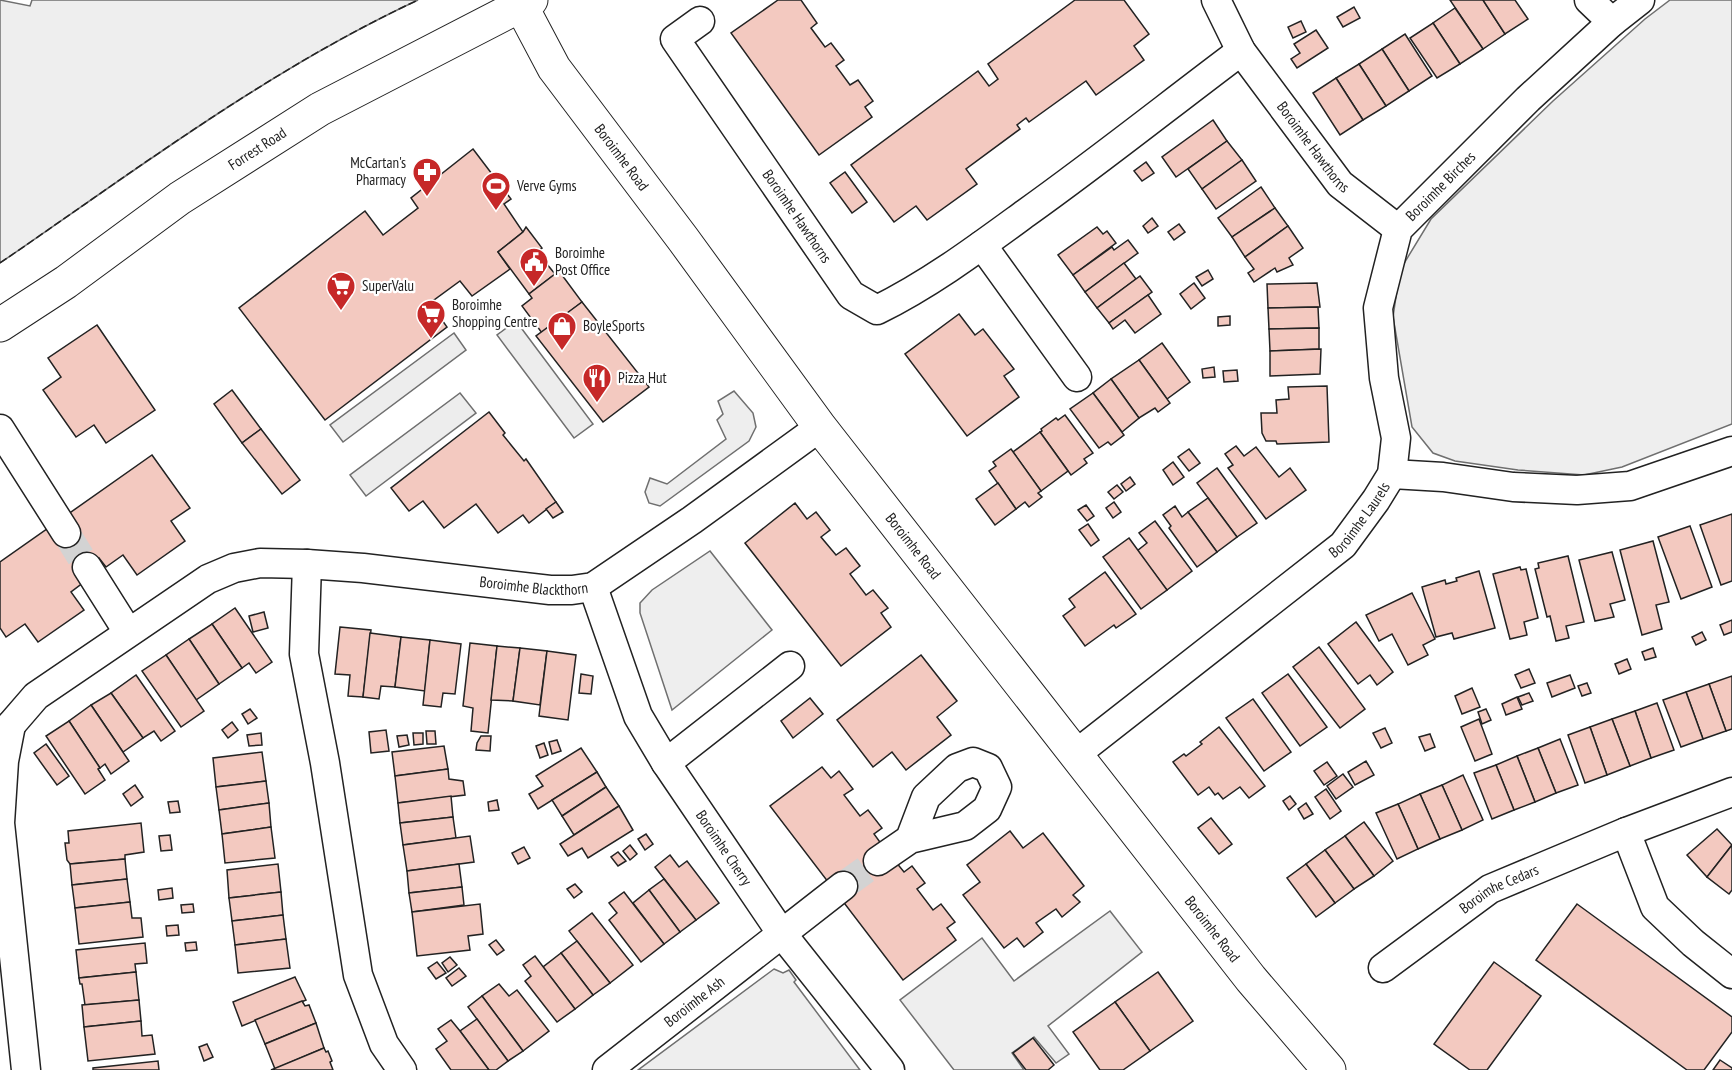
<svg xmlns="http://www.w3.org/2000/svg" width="1732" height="1070" font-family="'PT Sans Narrow',sans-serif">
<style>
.green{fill:#eee;stroke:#6f6f6f;stroke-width:1.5}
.parking{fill:#ededed;stroke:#6f6f6f;stroke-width:1.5}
.building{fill:#f3c9c0;stroke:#222;stroke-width:1.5}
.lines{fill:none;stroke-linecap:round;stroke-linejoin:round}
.minor-tunnel{stroke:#d3d3d3;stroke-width:28;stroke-dasharray:28 14;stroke-linecap:butt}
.minor-casing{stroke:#222;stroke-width:31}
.tertiary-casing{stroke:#222;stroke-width:35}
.minor{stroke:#fff;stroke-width:28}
.tertiary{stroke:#fff;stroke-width:33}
.fence{stroke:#222;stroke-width:1.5;stroke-dasharray:8 3;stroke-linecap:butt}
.labels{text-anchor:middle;stroke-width:4.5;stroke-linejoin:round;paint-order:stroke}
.street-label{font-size:15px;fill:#222;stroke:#fff}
.poi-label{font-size:15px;fill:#222;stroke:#fff;text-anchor:start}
</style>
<rect width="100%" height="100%" fill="#fff"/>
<g class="green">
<path d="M0,0L30,6L32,0H418C268,70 136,170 0,263Z"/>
<path d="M1670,0H1732V424L1622,467L1584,475L1518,470L1455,461L1433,453L1412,427L1393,317L1400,270L1431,219L1553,101L1645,19Z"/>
<path d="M734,391L753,413L756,427L749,441L660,506L649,503L645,492L650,478L667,484L726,439L717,420L723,414L718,401Z"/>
<path d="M710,551L772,630L672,710L640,613V603L652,590Z"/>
<path d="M1110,911L1142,952L1048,1026L1069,1054L1056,1063L1034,1037L1012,1053L1024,1070H954L900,1000L982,938L1014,981Z"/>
<path d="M774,969L783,973L789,970L796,980L794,982L860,1070H638Z"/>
</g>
<g class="parking">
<path d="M516,321L593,424L574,438L497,335Z"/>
<path d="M454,333L466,350L343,442L330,425Z"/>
<path d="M460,393L476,413L366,496L350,475Z"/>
</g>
<g class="building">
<path d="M778,0H801L817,23L811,28L825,47L831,43L844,60L836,66L850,85L858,80L873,101L865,107L872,117L819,155L731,33Z"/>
<path d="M1075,0H1124L1149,34L1134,46L1144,60L1096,95L1086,81L1029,122L1026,118L1017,125L1020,129L966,169L977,184L927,220L916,206L894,222L851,165L978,71L989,86L998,79L988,64Z"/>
<path d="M1450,0H1483L1505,34L1483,49Z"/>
<path d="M1483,0H1515L1528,19L1505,34Z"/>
<path d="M1354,7L1360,18L1343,27L1337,17Z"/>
<path d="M1455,8L1483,49L1460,64L1433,23Z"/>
<path d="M1301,21L1306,32L1293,38L1288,27Z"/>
<path d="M1433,23L1460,64L1437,78L1410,38Z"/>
<path d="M1316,30L1328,48L1297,68L1291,59L1300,53L1294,44Z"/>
<path d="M1405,34L1432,76L1409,91L1382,49Z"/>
<path d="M1382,49L1409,91L1386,106L1359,64Z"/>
<path d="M1359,64L1386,106L1363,120L1336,78Z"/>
<path d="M1336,78L1363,120L1340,135L1313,93Z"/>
<path d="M1213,120L1227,141L1176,177L1162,157Z"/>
<path d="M1227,141L1242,160L1202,189L1188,169Z"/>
<path d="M473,149L511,199L504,204L523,232L498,252L510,269L472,296L460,281L430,303L447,327L325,420L239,308L365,211L383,235L418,208L411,198Z"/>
<path d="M1242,160L1256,181L1216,209L1202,189Z"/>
<path d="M1146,162L1154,173L1142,181L1134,171Z"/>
<path d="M845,172L867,202L852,213L830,183Z"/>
<path d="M1261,187L1275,208L1232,237L1218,218Z"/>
<path d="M1275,208L1288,226L1245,257L1232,237Z"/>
<path d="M1152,218L1158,226L1148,233L1143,226Z"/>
<path d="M1179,224L1185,232L1174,240L1168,232Z"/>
<path d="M1288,226L1303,248L1289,258L1293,265L1277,272L1275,268L1254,282L1248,273L1254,269L1245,257Z"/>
<path d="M526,227L542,248L537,252L555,274L529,294L498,252L523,232Z"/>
<path d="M1097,227L1103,234L1107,231L1116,243L1073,275L1058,255Z"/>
<path d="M1128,240L1138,253L1085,292L1073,275L1112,247L1114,250Z"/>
<path d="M1124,263L1136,279L1097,308L1085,292Z"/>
<path d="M1208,270L1213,279L1202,286L1196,277Z"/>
<path d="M559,271L582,302L542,333L522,306L532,298L529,294Z"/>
<path d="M1140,276L1152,292L1109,323L1097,308Z"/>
<path d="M1194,283L1205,298L1191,309L1180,294Z"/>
<path d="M1317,283L1320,307L1268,308L1267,284Z"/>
<path d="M1148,295L1161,314L1135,333L1125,320L1113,329L1109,323Z"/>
<path d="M582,302L649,387L603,422L536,336Z"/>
<path d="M1318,307L1319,328L1269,329L1268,308Z"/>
<path d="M959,314L975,335L983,329L1014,369L1004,376L1019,397L967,436L905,354Z"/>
<path d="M1230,316V325L1218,326V317Z"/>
<path d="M97,325L155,410L106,443L94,425L76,437L43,390L61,377L48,358Z"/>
<path d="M1319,328V349L1270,351L1269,329Z"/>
<path d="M1162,343L1190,382L1167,399L1139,360Z"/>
<path d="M1321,349L1320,374L1270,376V351Z"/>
<path d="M1139,360L1170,403L1158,412L1155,408L1139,418L1111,379Z"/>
<path d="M1214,367L1215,377L1203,378L1202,369Z"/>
<path d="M1237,370L1238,381L1224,382L1223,371Z"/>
<path d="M1111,379L1139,418L1122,432L1093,393Z"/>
<path d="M1327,386L1329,442L1277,444L1276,441H1266L1262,433L1261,413H1277L1276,400L1289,399L1288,387Z"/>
<path d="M232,390L261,429L242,443L214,404Z"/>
<path d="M1093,393L1124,435L1111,445L1108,442L1099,448L1070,409Z"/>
<path d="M489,412L505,433L503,435L524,461L526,459L556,502L529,523L523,515L498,533L476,504L444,528L423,501L409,511L391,488Z"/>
<path d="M1065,415L1093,453L1084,459L1087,463L1071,475L1040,432L1042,431L1041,429L1056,418L1058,420Z"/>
<path d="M261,429L300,480L282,494L242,443Z"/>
<path d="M1040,432L1068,471L1041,491L1013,452Z"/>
<path d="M1236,446L1244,456L1256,447L1279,477L1290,468L1306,490L1266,519L1228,468L1233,465L1225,454Z"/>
<path d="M1011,449L1041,491L1038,493L1042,497L1029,507L1025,502L1016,509L989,471L996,466L993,462Z"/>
<path d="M1189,449L1200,463L1189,471L1178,457Z"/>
<path d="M152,455L190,508L171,521L185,541L137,575L123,555L106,567L99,558L82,570L88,579L71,592L84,610L38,642L25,624L6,637L0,628V562Z"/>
<path d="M1173,462L1184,477L1173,485L1163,470Z"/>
<path d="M1217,468L1257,523L1237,537L1197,483Z"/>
<path d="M1130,477L1135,484L1126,491L1121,484Z"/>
<path d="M998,483L1016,509L995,525L976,499Z"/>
<path d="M1117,485L1123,492L1114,499L1108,492Z"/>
<path d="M1208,498L1237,537L1217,552L1188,512Z"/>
<path d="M556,502L563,512L553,518L546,509Z"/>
<path d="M1114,502L1121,512L1113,518L1106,508Z"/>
<path d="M795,503L807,519L816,512L830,530L821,537L836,555L846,548L860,566L850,574L866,595L873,590L888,608L881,613L891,627L841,666L745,543Z"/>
<path d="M1086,505L1094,516L1087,521L1078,510Z"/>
<path d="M1175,506L1182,517L1188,512L1217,552L1197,567L1169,528L1171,526L1163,515Z"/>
<path d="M1732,514V581L1721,585L1700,525Z"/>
<path d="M1155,521L1192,571L1167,590L1137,551L1147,543L1139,533Z"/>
<path d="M1088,524L1099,540L1091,546L1079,530Z"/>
<path d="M1690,526L1712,587L1681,599L1658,537Z"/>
<path d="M1129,538L1167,590L1141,609L1103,557Z"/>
<path d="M1653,541L1669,602L1656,605L1662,629L1642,635L1620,550Z"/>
<path d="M1612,552L1625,600L1610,604L1614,617L1595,621L1579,560Z"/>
<path d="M1568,556L1584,622L1566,626L1569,638L1556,641L1550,616L1547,617L1535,569L1539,568L1538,563Z"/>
<path d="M1520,567L1521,570L1526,569L1538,618L1524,622L1527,635L1510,639L1493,574Z"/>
<path d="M1479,571L1495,628L1454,639L1452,633L1436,637L1422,587L1445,580L1446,584L1457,581L1456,578Z"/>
<path d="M1105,572L1136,614L1116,628L1114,625L1085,646L1063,616L1075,607L1069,599Z"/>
<path d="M1412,593L1435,639L1423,645L1428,655L1408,665L1392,634L1379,641L1366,615Z"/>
<path d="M235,608L272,662L256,673L249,663L242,668L212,624Z"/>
<path d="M264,612L268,628L253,632L249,616Z"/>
<path d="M1732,620V632L1724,635L1720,625Z"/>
<path d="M1356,622L1393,672L1377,685L1370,675L1358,684L1328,644Z"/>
<path d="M212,624L242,668L219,684L189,639Z"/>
<path d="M340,627L371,630L363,697L348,696L350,675L335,674Z"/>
<path d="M1702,632L1706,640L1696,645L1692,637Z"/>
<path d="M370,633L401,637L395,687L381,686L379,699L363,697Z"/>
<path d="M401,637L430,640L425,691L395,687Z"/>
<path d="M189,639L219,684L196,700L166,655Z"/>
<path d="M430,640L461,644L455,694L443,693L441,707L423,705Z"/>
<path d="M470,643L497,646L488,733L471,731L473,708L463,706Z"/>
<path d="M497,646L520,648L513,701L491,700Z"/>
<path d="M1319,647L1365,709L1340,728L1293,667Z"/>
<path d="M520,648L547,651L540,705L513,701Z"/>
<path d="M1653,648L1656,657L1645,660L1642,652Z"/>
<path d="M547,651L576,655L568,720L539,716Z"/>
<path d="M166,655L204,711L181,727L142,671Z"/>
<path d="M921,655L957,701L937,717L951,735L906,770L892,752L873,767L837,720Z"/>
<path d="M1627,659L1631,669L1619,674L1615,664Z"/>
<path d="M1529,669L1535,683L1521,688L1515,675Z"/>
<path d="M581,674L593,676L591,694L579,693Z"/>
<path d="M1288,674L1327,727L1300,746L1262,693Z"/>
<path d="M136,675L175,731L161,741L154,731L143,738L111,693Z"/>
<path d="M1570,675L1575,688L1552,697L1547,683Z"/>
<path d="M1732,676V729L1726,731L1709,684Z"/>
<path d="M1587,683L1591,693L1582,696L1578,686Z"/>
<path d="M1709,684L1726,731L1703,739L1686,692Z"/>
<path d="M1472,688L1480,707L1462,714L1455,696Z"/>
<path d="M1686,692L1703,739L1681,747L1663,700Z"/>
<path d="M111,693L143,738L123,752L91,705Z"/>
<path d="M1529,693L1533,701L1522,705L1518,697Z"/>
<path d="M1517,697L1522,709L1506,715L1502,704Z"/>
<path d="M810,698L823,714L793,738L781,721Z"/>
<path d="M1253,699L1291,752L1264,771L1226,718Z"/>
<path d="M1657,703L1674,750L1651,758L1635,711Z"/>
<path d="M91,705L129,761L111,774L105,764L100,768L69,721Z"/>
<path d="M250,709L257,718L248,724L242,714Z"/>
<path d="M1486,709L1491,720L1482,724L1478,712Z"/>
<path d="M1635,711L1651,758L1630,766L1612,719Z"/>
<path d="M1479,719L1492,754L1475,761L1461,727Z"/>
<path d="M1612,719L1630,766L1607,775L1590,727Z"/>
<path d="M69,721L100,768L98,769L105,780L85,794L46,736Z"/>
<path d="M232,722L238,730L228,738L222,730Z"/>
<path d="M1219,727L1265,786L1249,798L1240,787L1223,799L1218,793L1215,795L1209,787L1198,795L1173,762L1184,754L1186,756L1202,744L1200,742Z"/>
<path d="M1590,727L1607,775L1585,783L1568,735Z"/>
<path d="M1385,728L1392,743L1381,748L1373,733Z"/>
<path d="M386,730L389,751L371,753L369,732Z"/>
<path d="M426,731H435L436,744H427Z"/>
<path d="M261,733L262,745L249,746L247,735Z"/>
<path d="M413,733H423V744L414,745Z"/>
<path d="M1430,734L1435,747L1425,751L1419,737Z"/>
<path d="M407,735L409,745L399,747L397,736Z"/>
<path d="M481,736H491L490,751L476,750L477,743Z"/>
<path d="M1560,739L1578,785L1556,793L1538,748Z"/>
<path d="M557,740L561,751L552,754L549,742Z"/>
<path d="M544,743L548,755L540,758L536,746Z"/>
<path d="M46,744L69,776L57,785L34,753Z"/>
<path d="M444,746L448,769L395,776L392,752Z"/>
<path d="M581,748L597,772L538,809L529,794L543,786L536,776Z"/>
<path d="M1538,748L1556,793L1535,802L1517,756Z"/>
<path d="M262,752L266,781L216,787L213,758Z"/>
<path d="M1517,756L1535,802L1514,810L1496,765Z"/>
<path d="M1366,761L1374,775L1355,785L1348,772Z"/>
<path d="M1327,762L1337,776L1324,785L1314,771Z"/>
<path d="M1496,765L1514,810L1492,819L1474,773Z"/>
<path d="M822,767L831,778L839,771L853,789L844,795L860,816L868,810L882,828L874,834L882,845L904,872L912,866L925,883L917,889L933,910L941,904L955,922L947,928L956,940L903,980L770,806Z"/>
<path d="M448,769L449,779L463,781L465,795L398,803L395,776Z"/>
<path d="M597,772L606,787L562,816L552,800Z"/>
<path d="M1343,774L1353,787L1336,799L1327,786Z"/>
<path d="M1463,775L1483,820L1462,830L1442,785Z"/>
<path d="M266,781L269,803L219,810L216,787Z"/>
<path d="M135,785L143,797L131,806L123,794Z"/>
<path d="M1442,785L1462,830L1440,839L1420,794Z"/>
<path d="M606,787L619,806L574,835L562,816Z"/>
<path d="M1326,789L1341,811L1330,819L1315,797Z"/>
<path d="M1420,794L1440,839L1418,849L1398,804Z"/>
<path d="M451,796L453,817L400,823L398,803Z"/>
<path d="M1290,796L1296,804L1289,810L1283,801Z"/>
<path d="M497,800L499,810L489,811L488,802Z"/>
<path d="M178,801L180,812L170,813L168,802Z"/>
<path d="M269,803L271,827L222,834L219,810Z"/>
<path d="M1306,803L1313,814L1304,819L1298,809Z"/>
<path d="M1398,804L1418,849L1397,859L1376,813Z"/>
<path d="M619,806L633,830L588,858L582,848L568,856L560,844Z"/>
<path d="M453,817L456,838L403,845L400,823Z"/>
<path d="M1211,818L1232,844L1219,854L1198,828Z"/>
<path d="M1364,822L1393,861L1374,876L1345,836Z"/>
<path d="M141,823L144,852L125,855V859L70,864L67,860L65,843H69L68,831Z"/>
<path d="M271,827L275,858L225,863L222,834Z"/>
<path d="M1717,829L1732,845L1707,877L1687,855Z"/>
<path d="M1010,831L1023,848L1043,833L1084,886L1073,895L1080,902L1062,917L1056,909L1036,923L1043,932L1024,947L1017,938L1004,948L963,895L980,882L967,865Z"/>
<path d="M646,834L653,844L645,850L638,839Z"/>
<path d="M170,835L172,850L161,851L159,836Z"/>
<path d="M470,836L474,862L407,871L403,845Z"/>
<path d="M1345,836L1374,876L1354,889L1325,850Z"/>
<path d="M630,845L637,854L630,860L623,851Z"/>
<path d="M1732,845V890L1729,894L1707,877Z"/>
<path d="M524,847L530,858L518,864L512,853Z"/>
<path d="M1325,850L1354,889L1335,903L1306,864Z"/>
<path d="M618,852L626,861L618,866L611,857Z"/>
<path d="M670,855L679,867L687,861L719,903L696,920L655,867Z"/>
<path d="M125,859L127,879L72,885L70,864Z"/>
<path d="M278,864L281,892L229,898L227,870Z"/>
<path d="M459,864L462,887L409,893L407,871Z"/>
<path d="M1306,864L1335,903L1316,917L1287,878Z"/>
<path d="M127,879L130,902L75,908L72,885Z"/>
<path d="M664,879L696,920L680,932L649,890Z"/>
<path d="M575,884L582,892L574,898L567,889Z"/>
<path d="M462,887L464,905L412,912L409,893Z"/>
<path d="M172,888L173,898L159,900L158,890Z"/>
<path d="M649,890L680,932L664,944L633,903Z"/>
<path d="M281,892L283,915L232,921L229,898Z"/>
<path d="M624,892L664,944L641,962L609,920L617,913L609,903Z"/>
<path d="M130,902L132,918H141L143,937L79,944L75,908Z"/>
<path d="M193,904L194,912L182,913L181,905Z"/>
<path d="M480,904L483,934L468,936L470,950L417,956L412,912Z"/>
<path d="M1577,904L1732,1017V1032L1704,1070H1687L1536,960Z"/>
<path d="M592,913L633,965L610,983L569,931Z"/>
<path d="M283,915L286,939L235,945L232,921Z"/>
<path d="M178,925L179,935L167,936L166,926Z"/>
<path d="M286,939L290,968L238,973L235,945Z"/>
<path d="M496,940L504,950L497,955L489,945Z"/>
<path d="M577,941L610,983L593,995L561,953Z"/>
<path d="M196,942L197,950L186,951L185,943Z"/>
<path d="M145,943L147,963L135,964L136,972L79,978L76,950Z"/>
<path d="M561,953L593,995L575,1009L543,967Z"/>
<path d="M535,956L575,1009L557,1022L525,981L531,976L523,965Z"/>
<path d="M450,957L457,965L448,972L442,963Z"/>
<path d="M437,962L446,973L436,979L428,968Z"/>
<path d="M1494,962L1541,996L1487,1070H1470L1434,1044Z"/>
<path d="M459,968L466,976L452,986L446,978Z"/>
<path d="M136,972L139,1000L85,1005L82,984H80L79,978Z"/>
<path d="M1158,972L1193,1021L1150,1051L1115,1002Z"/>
<path d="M295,977L306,1000L242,1026L233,1002Z"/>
<path d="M499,984L509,996L517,990L549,1031L523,1051L482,996Z"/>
<path d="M482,996L523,1051L508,1061L468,1007Z"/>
<path d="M139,1000L141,1021L84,1027L82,1005Z"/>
<path d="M302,1001L305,1006L309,1005L316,1023L265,1044L255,1020Z"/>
<path d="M1115,1002L1150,1051L1123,1070H1100L1073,1032Z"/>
<path d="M477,1019L508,1061L496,1070H489L460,1031Z"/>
<path d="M451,1020L460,1031L489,1070H451L436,1049L447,1041L438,1029Z"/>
<path d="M141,1021L142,1036L152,1035L155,1054L88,1061L84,1027Z"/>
<path d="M316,1023L324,1048L275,1069L265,1044Z"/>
<path d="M1033,1038L1054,1065L1048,1070H1026L1013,1053Z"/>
<path d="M207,1044L213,1057L204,1061L199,1047Z"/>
<path d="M324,1048L326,1052L328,1051L332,1061L330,1062L333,1070H271Z"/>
<path d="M1720,1060L1732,1068V1070H1713Z"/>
<path d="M158,1061L159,1070H93V1068Z"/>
</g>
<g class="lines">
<g class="minor-tunnel">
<path d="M66,533L87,567"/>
<path d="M843,886L878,861"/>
</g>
<g class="minor-casing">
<g id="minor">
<path id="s1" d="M1216,0L1241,51L1340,184L1398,229"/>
<path d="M1589,0L1612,22"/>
<path id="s2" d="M700,21L675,39L851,295L877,310C930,284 978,248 1026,213C1099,161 1169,105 1241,51"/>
<path d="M982,245L1077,377"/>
<path d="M0,429L66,533"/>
<path d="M1392,474L1443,477L1513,487L1577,490L1630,486L1732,451"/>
<path d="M307,564L304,654L325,763L358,975L384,1044L402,1070"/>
<path d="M87,567L128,632"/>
<path id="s3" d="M593,587L638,716L666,763L782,934L890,1070"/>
<path id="s4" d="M11,725L36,696L208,579L234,568L260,563L307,564L363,568L550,590H572L593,587L692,520L820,427"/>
<path d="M11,725L4,761L0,823L26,1070"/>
<path id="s5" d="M1076,754L1343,545L1376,500L1392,474L1396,438L1384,378L1378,308L1398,229L1528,99L1612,22L1640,0"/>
<path d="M666,763L790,666"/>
<path d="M1626,832L1655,907L1693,943L1732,974"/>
<path d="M878,861L910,839L965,826L987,809L997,787L988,768L973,762L957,768L926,797L910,839"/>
<path id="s6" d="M1383,968L1490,889L1626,832L1732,792"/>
<path id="s7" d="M607,1070L843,886"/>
</g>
</g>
<g class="tertiary-casing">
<g id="tertiary">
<path id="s8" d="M518,0L554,68L683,239L820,427L1251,979L1329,1070"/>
<path id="s9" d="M0,325L66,282L180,198L320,109L531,0"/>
</g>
</g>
<use href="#minor" class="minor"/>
<use href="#tertiary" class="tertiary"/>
<path class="fence" d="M0,263C136,170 268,70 418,0"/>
</g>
<defs>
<g id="pharmacy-pin" transform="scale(1.5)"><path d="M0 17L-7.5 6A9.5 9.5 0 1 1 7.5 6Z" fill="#c62828" stroke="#fff"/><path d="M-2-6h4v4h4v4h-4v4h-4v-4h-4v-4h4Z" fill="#fff"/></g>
<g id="stadium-pin" transform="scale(1.5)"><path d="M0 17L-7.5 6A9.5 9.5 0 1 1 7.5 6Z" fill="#c62828" stroke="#fff"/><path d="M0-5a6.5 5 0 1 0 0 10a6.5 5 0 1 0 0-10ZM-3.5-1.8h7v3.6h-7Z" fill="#fff"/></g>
<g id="civic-pin" transform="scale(1.5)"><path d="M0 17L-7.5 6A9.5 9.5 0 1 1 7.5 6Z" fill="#c62828" stroke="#fff"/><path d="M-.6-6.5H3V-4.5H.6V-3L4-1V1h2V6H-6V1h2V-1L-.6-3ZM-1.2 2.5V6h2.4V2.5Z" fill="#fff"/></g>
<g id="supermarket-pin" transform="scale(1.5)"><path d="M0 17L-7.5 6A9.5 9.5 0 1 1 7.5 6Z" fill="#c62828" stroke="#fff"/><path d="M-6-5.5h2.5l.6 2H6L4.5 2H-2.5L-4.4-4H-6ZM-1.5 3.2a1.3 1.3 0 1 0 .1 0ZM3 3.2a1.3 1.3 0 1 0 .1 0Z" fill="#fff"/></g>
<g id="shop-pin" transform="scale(1.5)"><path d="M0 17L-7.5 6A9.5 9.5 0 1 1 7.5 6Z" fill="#c62828" stroke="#fff"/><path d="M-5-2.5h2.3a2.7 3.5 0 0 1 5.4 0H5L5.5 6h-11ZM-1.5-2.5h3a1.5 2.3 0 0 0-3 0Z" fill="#fff"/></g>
<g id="restaurant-pin" transform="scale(1.5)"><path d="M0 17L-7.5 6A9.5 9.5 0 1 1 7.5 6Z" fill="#c62828" stroke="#fff"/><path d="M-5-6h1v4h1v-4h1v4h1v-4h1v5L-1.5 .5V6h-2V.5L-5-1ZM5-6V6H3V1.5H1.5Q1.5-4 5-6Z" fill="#fff"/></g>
</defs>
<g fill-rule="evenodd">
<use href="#pharmacy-pin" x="427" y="172"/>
<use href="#stadium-pin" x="496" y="186"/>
<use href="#civic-pin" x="534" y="262"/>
<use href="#supermarket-pin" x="341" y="286"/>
<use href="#supermarket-pin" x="431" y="314"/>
<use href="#shop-pin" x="562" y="326"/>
<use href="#restaurant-pin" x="597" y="378"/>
</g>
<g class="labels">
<g class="street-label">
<text dy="5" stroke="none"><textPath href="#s1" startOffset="177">Boroimhe Hawthorns</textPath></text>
<text dy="5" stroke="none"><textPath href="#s9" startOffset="312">Forrest Road</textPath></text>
<text dy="5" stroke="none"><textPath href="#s8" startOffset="189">Boroimhe Road</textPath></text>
<text dy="5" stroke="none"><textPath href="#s5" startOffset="735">Boroimhe Birches</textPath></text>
<text dy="5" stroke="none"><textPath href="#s2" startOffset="246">Boroimhe Hawthorns</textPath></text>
<text dy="5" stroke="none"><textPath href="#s5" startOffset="369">Boroimhe Laurels</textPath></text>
<text dy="5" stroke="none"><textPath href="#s8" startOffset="675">Boroimhe Road</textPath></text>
<text dy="5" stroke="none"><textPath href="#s4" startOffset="576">Boroimhe Blackthorn</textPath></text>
<text dy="5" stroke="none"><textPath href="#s3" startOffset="294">Boroimhe Cherry</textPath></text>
<text dy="5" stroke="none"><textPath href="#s6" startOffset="141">Boroimhe Cedars</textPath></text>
<text dy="5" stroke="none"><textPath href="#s8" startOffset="1161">Boroimhe Road</textPath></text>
<text dy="5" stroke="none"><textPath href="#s7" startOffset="111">Boroimhe Ash</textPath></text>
</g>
<g class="poi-label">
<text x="406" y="168" text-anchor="end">McCartan's<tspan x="406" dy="17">Pharmacy</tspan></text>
<text x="517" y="191">Verve Gyms</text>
<text x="555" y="258">Boroimhe<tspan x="555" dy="17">Post Office</tspan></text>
<text x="362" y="291">SuperValu</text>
<text x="452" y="310">Boroimhe<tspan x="452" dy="17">Shopping Centre</tspan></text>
<text x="583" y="331">BoyleSports</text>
<text x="618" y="383">Pizza Hut</text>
</g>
</g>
</svg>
